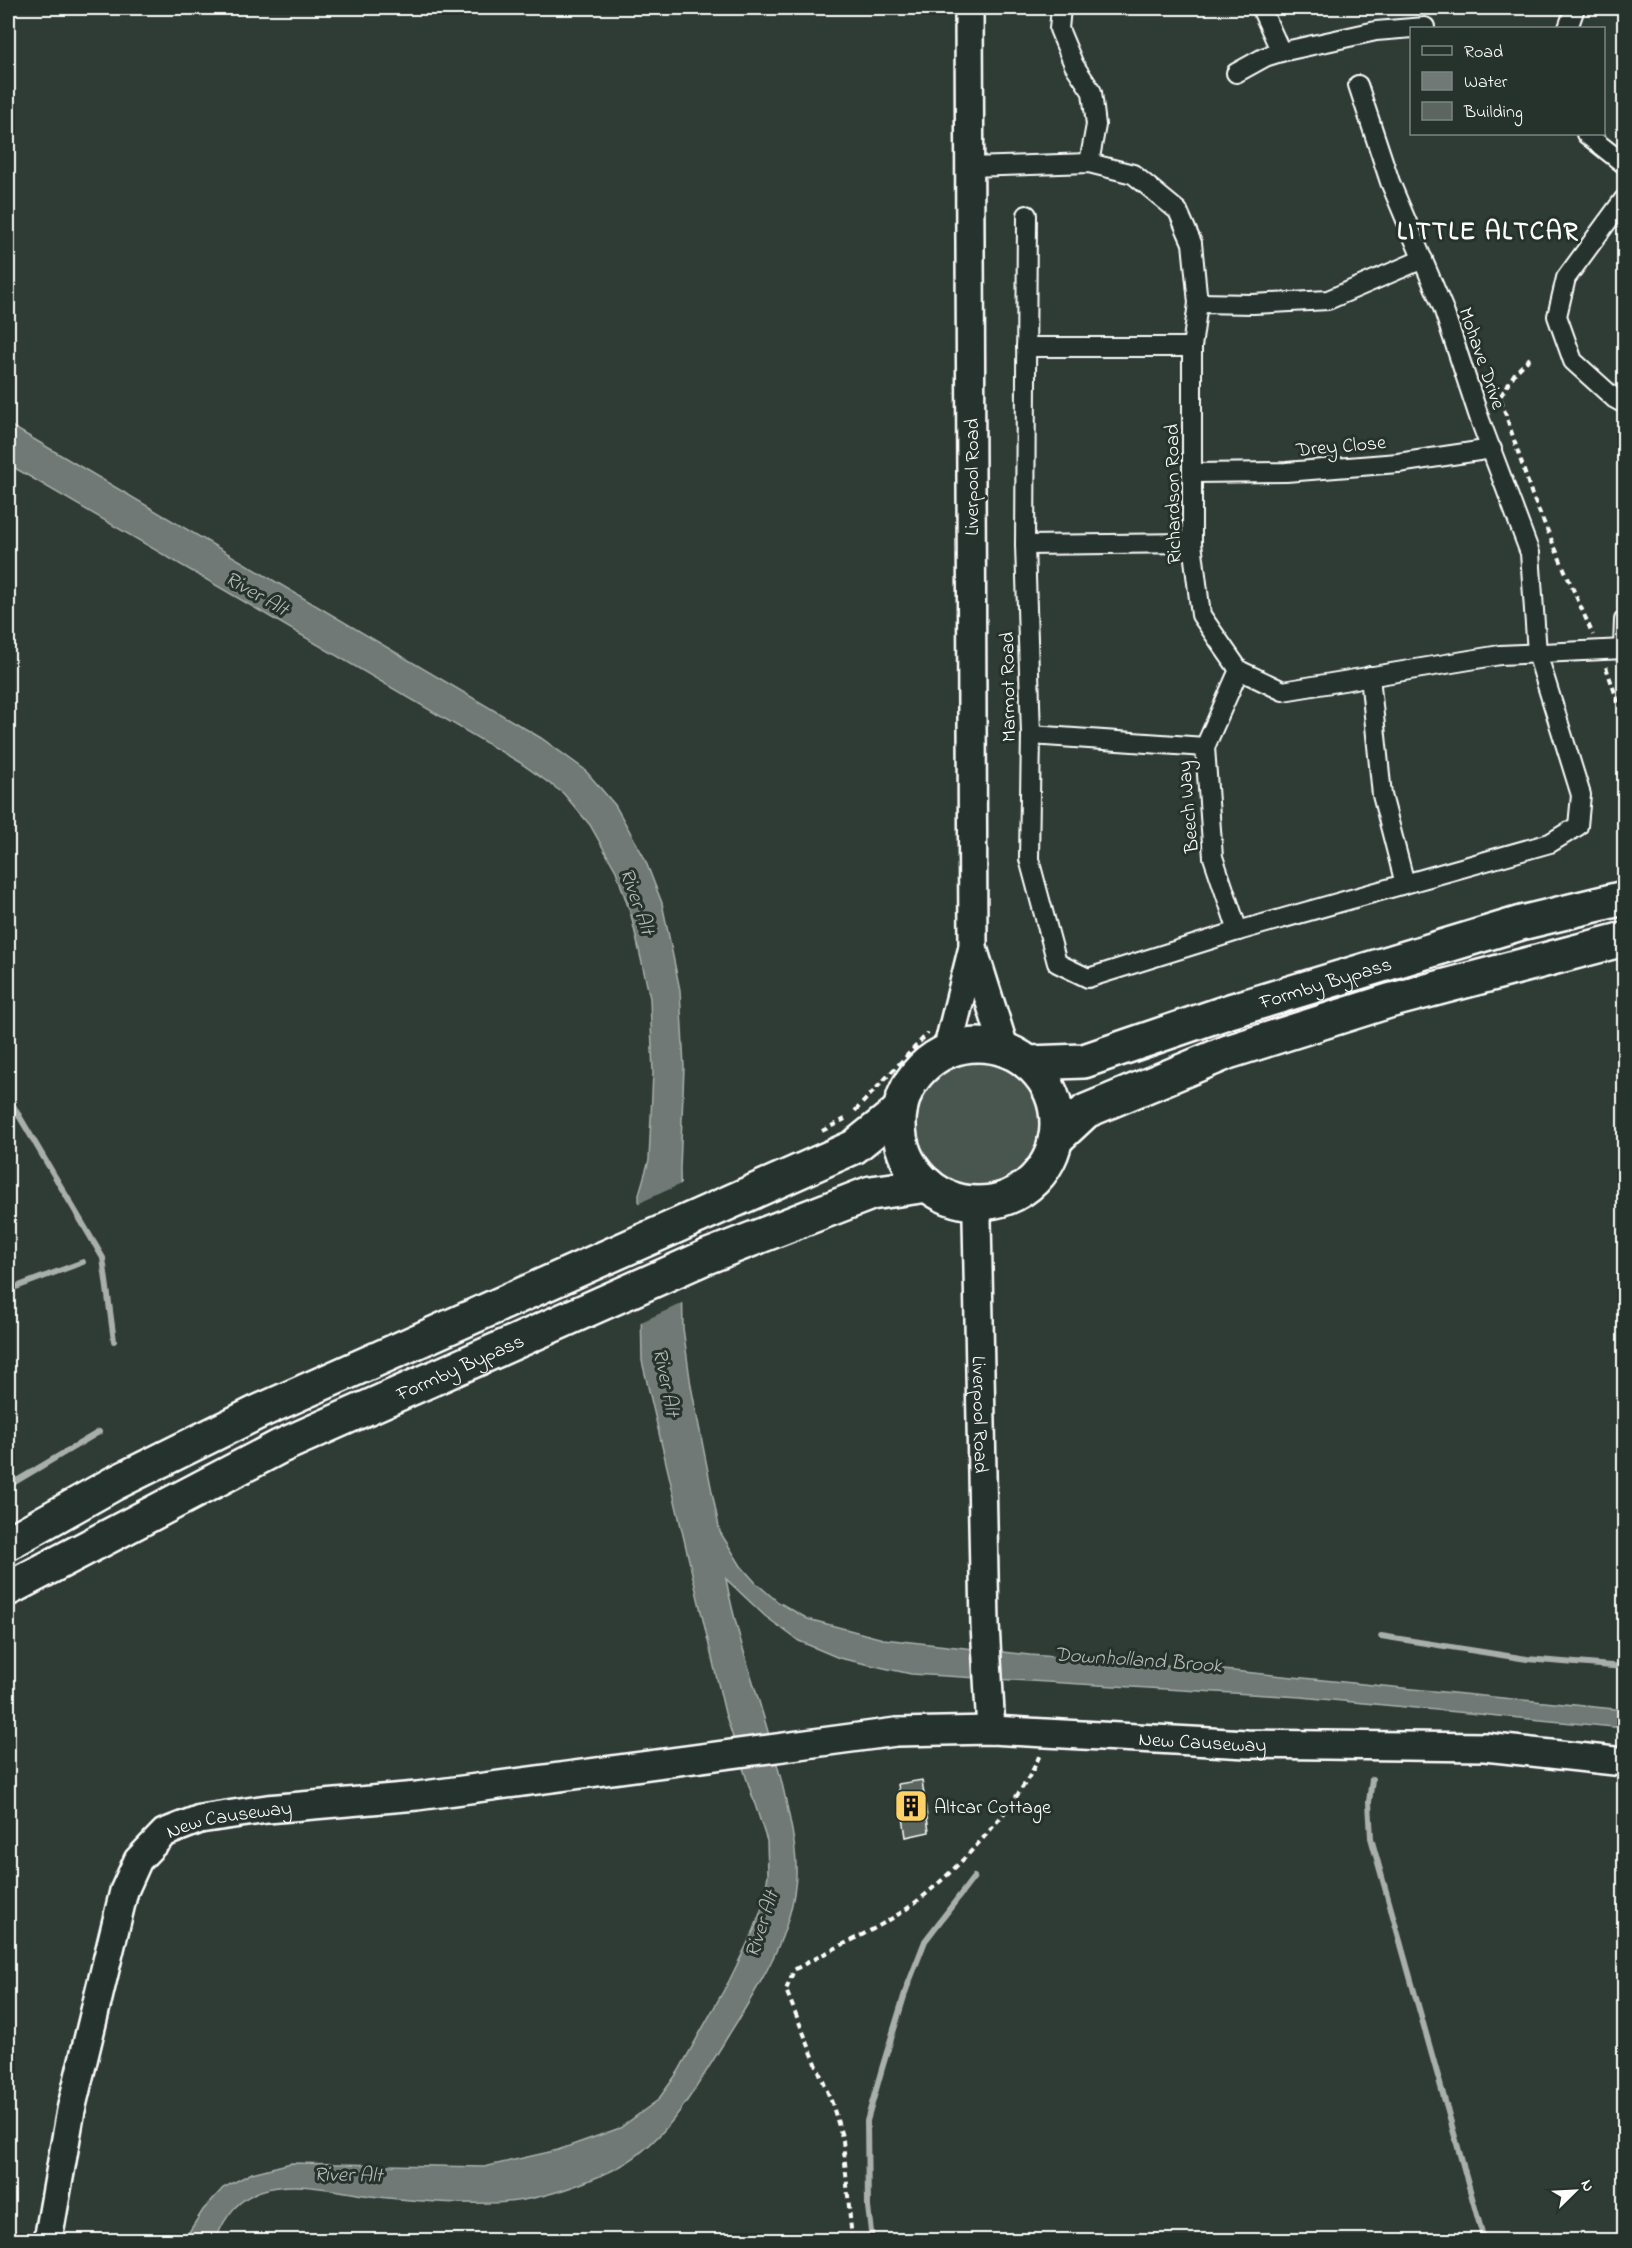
<svg xmlns="http://www.w3.org/2000/svg" width="1632" height="2248" font-family="'Indie Flower',sans-serif">
<style>
.green{fill:#4a544f;stroke:#a4aaa7;stroke-width:1.5}
.water{fill:#707975;stroke:#a9afac;stroke-width:1.5}
.pier{fill:#2f3b35}
.lines{fill:none;stroke-linecap:round;stroke-linejoin:round}
.stream{stroke:#a9afac;stroke-width:6}
.building{fill:#5b6661;stroke:#fff;stroke-width:1.5}
.street-casing{stroke:#fff;stroke-width:22}
.secondary-casing{stroke:#fff;stroke-width:32}
.highway-casing{stroke:#fff;stroke-width:38}
.path{stroke:#fff;stroke-width:4;stroke-dasharray:6 4.5;stroke-linecap:butt}
.street{stroke:#26332d;stroke-width:18}
.secondary{stroke:#26332d;stroke-width:27}
.highway{stroke:#26332d;stroke-width:33}
.labels{text-anchor:middle;stroke-width:6;stroke-linejoin:round;paint-order:stroke}
.street-label{font-size:20px;fill:#fff;stroke:#26332d}
.poi-label{font-size:20px;fill:#fff;stroke:#26332d;text-anchor:start}
.water-label{font-size:21px;font-style:italic;fill:#b8bcba;stroke:#26332d}
.district-label{font-size:26px;font-weight:bold;letter-spacing:1.5px;fill:#fff;stroke:#26332d}
</style>
<rect width="100%" height="100%" fill="#2f3b35"/>
<filter id="ink" filterUnits="userSpaceOnUse"><feTurbulence type="fractalNoise" baseFrequency=".0167" numOctaves="2"/><feDisplacementMap in="SourceGraphic" scale="12" xChannelSelector="R" yChannelSelector="G"/><feConvolveMatrix kernelMatrix="1 2 1 2 8 2 1 2 1" color-interpolation-filters="sRGB"/></filter>
<g filter="url(#ink)">
<circle class="green" cx="977" cy="1123" r="65"/>
<path class="water" d="M8,424L541,738L584,769L615,805L644,857L662,903L680,990L684,1067L680,1169L683,1328L691,1386L720,1532L741,1566L756,1583L778,1602L808,1619L883,1639L1030,1655L1203,1668L1624,1710V1728L1301,1697L911,1674L839,1658L799,1641L765,1616L726,1579C740,1655 772,1729 787,1806C792,1829 797,1853 796,1876C793,1934 758,1988 728,2036C698,2084 666,2146 611,2171C585,2183 552,2195 523,2200C483,2207 412,2201 370,2196C340,2192 308,2183 278,2187C246,2191 226,2211 216,2240H184L203,2210L223,2188L252,2173L291,2163L484,2167L558,2150L620,2128L658,2100L678,2072L729,1981L754,1930L764,1902L768,1874L767,1841L725,1713L642,1361L639,1194L649,1160L653,1073L650,998L631,915L616,871L590,825L563,793L519,762L8,464Z"/>
<path class="pier" d="M683,1183L685,1302L639,1323L637,1204Z"/>
<g class="lines">
<g class="stream">
<path d="M8,1097L103,1258L114,1341"/>
<path d="M8,1290L83,1262"/>
<path d="M8,1486L99,1432"/>
<path d="M1381,1636L1527,1659L1624,1667"/>
<path d="M1372,1779L1369,1802L1371,1838L1484,2240"/>
<path d="M872,2240L868,2207L867,2121L883,2065L906,1990L925,1941L974,1877"/>
</g>
</g>
<path class="building" d="M922,1780L929,1832L906,1837L898,1784Z"/>
<g class="lines">
<g class="street-casing">
<g id="street">
<path d="M1061,8L1059,29L1074,65L1092,92L1096,125L1089,163"/>
<path d="M1568,28L1575,8"/>
<path d="M1281,52L1376,31L1425,27"/>
<path d="M1236,73L1265,57L1281,52L1261,8"/>
<path d="M1586,134L1624,164"/>
<path d="M969,167L1089,163L1133,174L1178,211L1192,243L1198,303L1192,347V543L1201,615L1239,670L1283,691L1500,655L1624,649"/>
<path d="M1624,199L1566,278L1557,316L1573,361L1615,399L1624,404"/>
<path d="M1027,215L1025,545L1031,735L1029,859L1057,963L1088,978L1238,931L1550,843L1578,826L1581,795L1537,653L1530,553L1480,420L1443,308L1390,182L1358,85"/>
<path d="M1198,303L1253,304L1328,300L1423,259"/>
<path d="M1026,347H1192"/>
<path d="M1193,473L1286,472L1398,463L1492,449"/>
<path d="M1025,545L1192,543"/>
<path d="M1623,649L1624,620"/>
<path d="M1370,676L1382,795L1405,884"/>
<path d="M1031,735L1205,747L1213,857L1238,931"/>
<path d="M1205,747L1239,670"/>
</g>
</g>
<g class="secondary-casing">
<g id="secondary">
<path d="M973,948L1005,1050"/>
<path d="M947,1051L973,947L969,8"/>
<path id="s1" d="M981,1203L977,1219L985,1625L991,1730"/>
<path id="s2" d="M48,2240L71,2110L124,1891L138,1860L164,1833L200,1819L267,1809L417,1796L896,1732L991,1730L1247,1744L1485,1747L1624,1762"/>
</g>
</g>
<g class="highway-casing">
<g id="highway">
<circle cx="978" cy="1124" r="79"/>
<path id="s3" d="M1028,1063L1084,1061L1230,1011L1521,923L1624,898"/>
<path d="M1055,1140L1086,1111L1228,1052L1389,1001L1624,939"/>
<path d="M8,1543L113,1484L258,1412L854,1147L900,1110"/>
<path id="s4" d="M8,1589L279,1447L706,1257L871,1193L928,1185"/>
</g>
</g>
<g class="path">
<path d="M1530,358L1515,373L1500,397L1532,495L1593,635"/>
<path d="M1606,667L1624,719"/>
<path d="M855,1111L928,1033"/>
<path d="M822,1131L845,1119"/>
<path d="M852,2240L843,2140L832,2103L786,1990L794,1970C835,1946 883,1929 921,1898C960,1867 1023,1800 1040,1754"/>
</g>
<use href="#street" class="street"/>
<use href="#secondary" class="secondary"/>
<use href="#highway" class="highway"/>
</g>
</g>
<defs>
<g id="building-square" transform="scale(1.725)"><rect x="-9" y="-9" width="18" height="18" rx="4" fill="#ffd166" stroke="#26332d"/><path d="M-4-6H4V6H1V3H-1V6H-4ZM-2.5-4.3h1.7v1.8h-1.7ZM.8-4.3h1.7v1.8H.8ZM-2.5-1h1.7V.8h-1.7ZM.8-1h1.7V.8H.8Z" fill="#111"/></g>
</defs>
<g fill-rule="evenodd">
<use href="#building-square" x="911" y="1806"/>
</g>
<g class="labels">
<g class="street-label">
<text transform="translate(1483 358) rotate(71)" y="7">Mohave Drive</text>
<text transform="translate(1341 445) rotate(-5)" y="7">Drey Close</text>
<text transform="translate(971 477) rotate(-90)" y="7">Liverpool Road</text>
<text transform="translate(1172 494) rotate(-91)" y="7">Richardson Road</text>
<text transform="translate(1007 687) rotate(-91)" y="7">Marmot Road</text>
<text transform="translate(1187 807) rotate(-95)" y="7">Beech Way</text>
<text dy="7" stroke="none"><textPath href="#s3" startOffset="310">Formby Bypass</textPath></text>
<text dy="7" stroke="none"><textPath href="#s4" startOffset="504">Formby Bypass</textPath></text>
<text dy="7" stroke="none"><textPath href="#s1" startOffset="212">Liverpool Road</textPath></text>
<text dy="7" stroke="none"><textPath href="#s2" startOffset="1476">New Causeway</textPath></text>
<text dy="7" stroke="none"><textPath href="#s2" startOffset="496">New Causeway</textPath></text>
</g>
<g class="poi-label">
<text x="934" y="1813">Altcar Cottage</text>
</g>
<g class="water-label">
<text transform="translate(257 593) rotate(30)" y="7">River Alt</text>
<text transform="translate(638 901) rotate(71)" y="7">River Alt</text>
<text transform="translate(667 1382) rotate(79)" y="7">River Alt</text>
<text transform="translate(1138 1659) rotate(4)" y="7">Downholland Brook</text>
<text transform="translate(761 1924) rotate(-72)" y="7">River Alt</text>
<text transform="translate(348 2174) rotate(1)" y="7">River Alt</text>
</g>
<g class="district-label">
<text x="1488" y="239">LITTLE ALTCAR</text>
</g>
</g>
<rect width="1632" height="2248" fill="none" stroke="#26332d" stroke-width="30"/>
<rect x="15" y="15" width="1602" height="2218" fill="none" stroke="#fff" stroke-width="2" filter="url(#ink)"/>
<rect x="1410" y="27" width="195" height="108" fill="#26332d" stroke="#7d8581" stroke-width="1.5"/>
<rect x="1422" y="46" width="30" height="9" fill="#26332d" stroke="#7d8581" stroke-width="1.5"/>
<text x="1464" y="57" font-size="18" fill="#ffffff">Road</text>
<rect x="1422" y="72" width="30" height="18" fill="#707975" stroke="#7d8581" stroke-width="1.5"/>
<text x="1464" y="87" font-size="18" fill="#ffffff">Water</text>
<rect x="1422" y="102" width="30" height="18" fill="#5b6661" stroke="#7d8581" stroke-width="1.5"/>
<text x="1464" y="117" font-size="18" fill="#ffffff">Building</text>
<g transform="translate(1575 2191) rotate(66)" stroke="#26332d" stroke-width="4.5" paint-order="stroke">
<path d="M0-4.5L10 22L0 15L-10 22Z" fill="#ffffff"/>
<text y="-9" font-size="16" font-weight="bold" text-anchor="middle" fill="#ffffff">N</text>
</g>
</svg>
